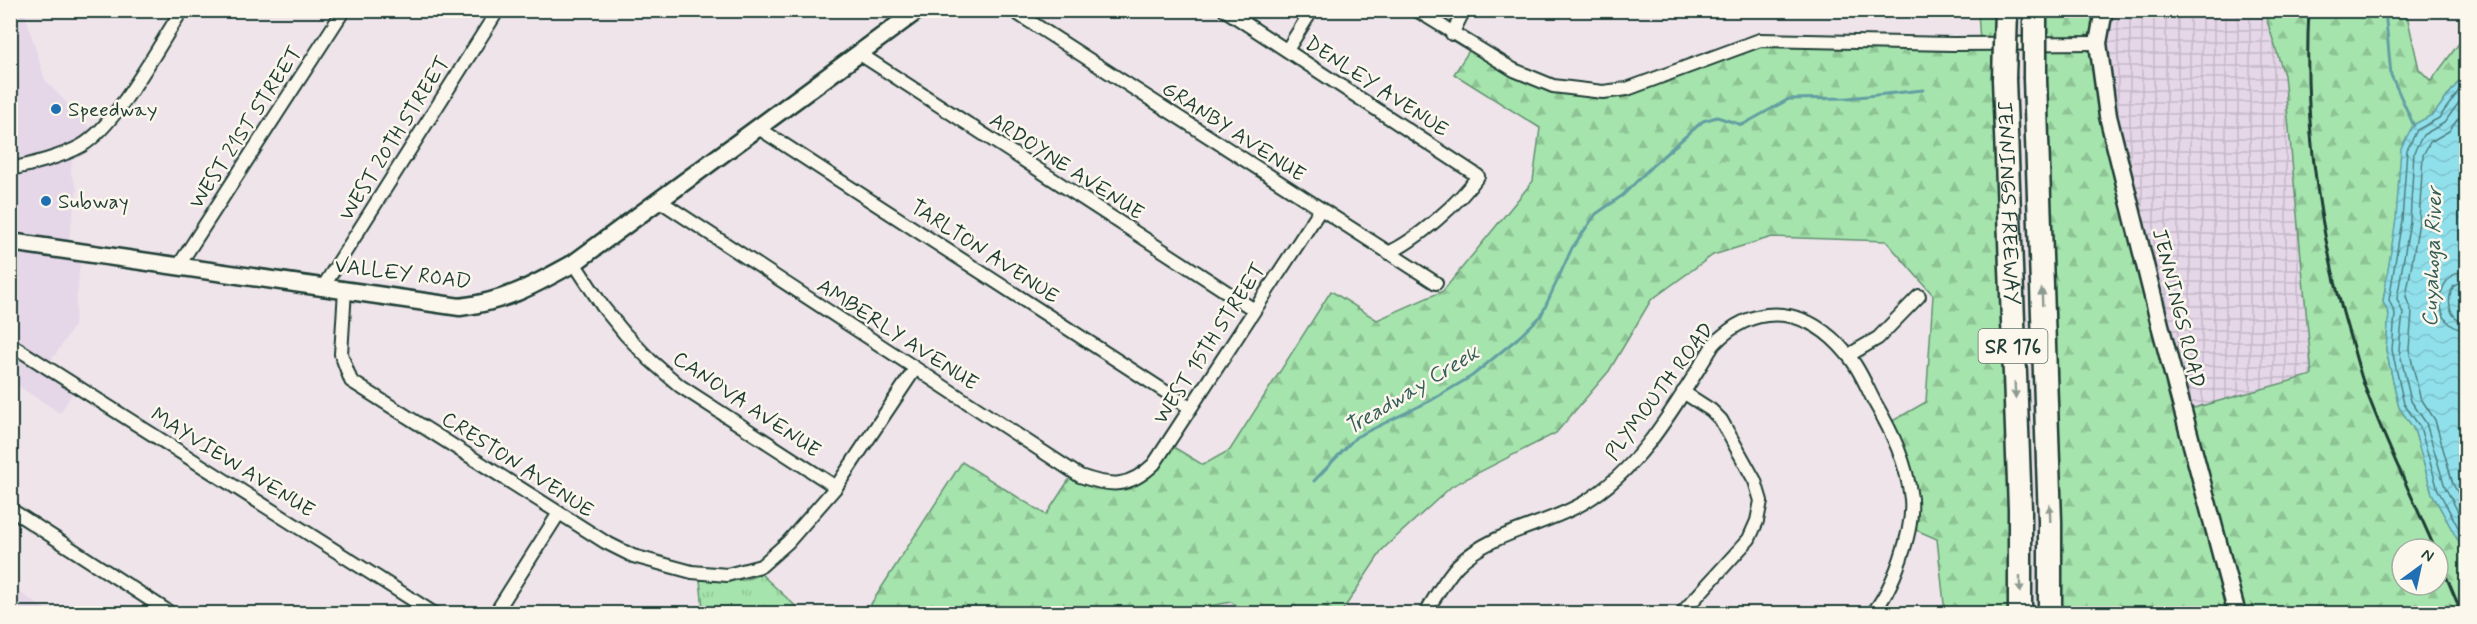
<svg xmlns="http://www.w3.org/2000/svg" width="2477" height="624" font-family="Mynerve,sans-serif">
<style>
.built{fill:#e5d6e8}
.industrial{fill:url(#industrial-grid)}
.grass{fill:url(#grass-tufts);stroke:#629070;stroke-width:1.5}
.forest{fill:url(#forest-firs);stroke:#629070;stroke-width:1.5;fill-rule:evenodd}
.water{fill:url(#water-waves);stroke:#639fa2;stroke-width:1.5}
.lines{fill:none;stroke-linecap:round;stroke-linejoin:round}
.shore{stroke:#4c7e7e;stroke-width:1.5}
.stream{stroke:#639fa2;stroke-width:3}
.street-casing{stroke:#1f3d34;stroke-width:16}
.secondary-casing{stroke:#1f3d34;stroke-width:21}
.highway-casing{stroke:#1f3d34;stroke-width:27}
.street{stroke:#fbf7ec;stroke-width:12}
.secondary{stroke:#fbf7ec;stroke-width:16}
.highway{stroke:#fbf7ec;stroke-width:22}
.rail{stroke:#1f3d34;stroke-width:3}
.highway-bridge-casing{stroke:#1f3d34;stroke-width:27;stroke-linecap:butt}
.highway-bridge{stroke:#fbf7ec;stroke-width:22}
.oneway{fill:#8d9a90}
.poi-dot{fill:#1f6fb2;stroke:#fbf7ec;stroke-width:2}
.labels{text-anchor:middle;stroke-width:5;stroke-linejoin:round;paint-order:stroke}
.shield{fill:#fbf7ec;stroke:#61756b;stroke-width:1.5}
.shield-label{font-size:20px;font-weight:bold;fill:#1f3d34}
.street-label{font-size:21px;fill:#1f3d34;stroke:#fbf7ec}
.poi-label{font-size:21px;fill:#1f3d34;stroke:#fbf7ec;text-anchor:start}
.water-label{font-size:22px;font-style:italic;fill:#365e59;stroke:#fbf7ec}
</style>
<defs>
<pattern id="industrial-grid" width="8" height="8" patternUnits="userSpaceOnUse" patternTransform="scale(1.5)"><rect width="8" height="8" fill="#e5d6e8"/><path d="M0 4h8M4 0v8" fill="none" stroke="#c4b9c8"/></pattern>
<pattern id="grass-tufts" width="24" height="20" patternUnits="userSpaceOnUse" patternTransform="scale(1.5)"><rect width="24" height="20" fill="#a5e4ad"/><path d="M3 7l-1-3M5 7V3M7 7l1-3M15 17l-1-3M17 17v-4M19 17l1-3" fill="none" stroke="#8ec495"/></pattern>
<pattern id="forest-firs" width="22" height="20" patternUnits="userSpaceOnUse" patternTransform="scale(1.5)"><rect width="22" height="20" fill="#a5e4ad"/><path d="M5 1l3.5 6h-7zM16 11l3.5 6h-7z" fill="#8ec495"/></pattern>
<pattern id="water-waves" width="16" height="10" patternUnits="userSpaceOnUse" patternTransform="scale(1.5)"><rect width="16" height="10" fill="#90e0ec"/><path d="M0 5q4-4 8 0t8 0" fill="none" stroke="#7cc1cb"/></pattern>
</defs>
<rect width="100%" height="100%" fill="#eee4ea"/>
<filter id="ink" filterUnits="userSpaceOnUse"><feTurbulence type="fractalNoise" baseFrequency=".0167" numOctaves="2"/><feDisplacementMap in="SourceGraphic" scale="12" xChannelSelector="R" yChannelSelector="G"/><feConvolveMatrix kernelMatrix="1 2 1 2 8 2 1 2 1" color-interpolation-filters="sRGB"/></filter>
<g filter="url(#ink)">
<g class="built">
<path d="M10,11H24L45,80L95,134L72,150L71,174L77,189L67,249L81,251L74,326L47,367L77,386L60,413L11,381Z"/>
<path d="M11,587L51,613H11Z"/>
</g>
<path class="industrial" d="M2104,11H2264L2284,75L2312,375L2183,412L2108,116Z"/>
<path class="grass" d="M761,574L803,613H702L703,608L700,580H745Z"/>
<g class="forest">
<path d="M1978,11H2006L2020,613H1945L1937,539L1909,527L1911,501L1887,424L1926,402L1933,295L1886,241L1772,237L1713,255L1651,300L1609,371L1556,433L1452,486L1383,549L1341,613H1249L1231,602L1169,614H873L871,604L962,462L1046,515L1074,472L1101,483L1143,474L1167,443L1203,465L1230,450L1331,291L1377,320L1443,291L1533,181L1540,128L1454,74L1472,46L1553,86L1603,92L1760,40L1980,43Z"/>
<path d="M2035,11H2104L2098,43L2183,411L2312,375L2284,75L2264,11H2406L2419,69L2431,81L2466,34V72L2434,114L2413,125L2383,301L2389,314L2386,350L2399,407L2414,429L2432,493L2466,555V613H2050ZM2402,549H2438V585H2402Z"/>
</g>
<path class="water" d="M2466,72V276L2463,299L2466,338V555L2432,493L2414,429L2399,407L2386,350L2389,314L2383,302L2396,219L2401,148L2413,125L2434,114Z"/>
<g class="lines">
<g class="shore">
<path d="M2466,81L2439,118L2417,130L2407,150L2402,220L2389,300L2395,314L2392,350L2404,404L2420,427L2438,490L2466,542"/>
<path d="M2466,93L2444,123L2423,135L2414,152L2410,221L2397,299L2403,313L2399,349L2411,401L2426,423L2445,487L2466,527"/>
<path d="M2466,108L2449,131L2430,142L2423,155L2419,222L2406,297L2412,313L2409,349L2420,397L2435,420L2453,484L2466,508"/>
<path d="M2466,271C2432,273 2432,329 2466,330"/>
<path d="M2466,280L2454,286C2446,299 2448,320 2466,321"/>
</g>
<g class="stream">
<path d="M2385,10L2391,75L2414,126"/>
<path d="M1314,481L1356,437L1430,401L1472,376L1519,337L1541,316L1572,248L1596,214L1623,195L1653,165L1703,121L1717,117L1742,125L1789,99L1848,98L1923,90"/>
</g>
<g class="street-casing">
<g id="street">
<path d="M1012,10L1436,283"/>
<path d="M1225,10L1478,176C1460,202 1417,240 1388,253"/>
<path d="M1416,10L1514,70L1553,86L1603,92L1627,89L1760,40L1953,44L2098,43"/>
<path d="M1452,34L1464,10"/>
<path d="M1287,50L1312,10"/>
<path d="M860,54L1253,309"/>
<path d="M760,129L1189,407"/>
<path d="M10,169C31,165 63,156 81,146C116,126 158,47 182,10"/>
<path d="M660,201L1080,476C1111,487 1129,488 1154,464L1320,210"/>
<path d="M574,263L603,307L625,334L650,360L680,386L836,487"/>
<path d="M179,265L344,10"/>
<path d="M323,287L498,10"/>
<path d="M345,290L341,354L351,381L605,542L633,556L692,572L727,575L761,566L788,542L836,487L915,369"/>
<path d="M10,344L435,614"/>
<path d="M1849,355L1878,338L1919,296"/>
<path d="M10,509L172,614"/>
<path d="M495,614L559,513"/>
<path d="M1425,614C1435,597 1445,579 1458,565C1492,531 1546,526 1585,502C1644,466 1678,400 1714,344C1757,299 1809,308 1847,354C1859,367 1866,386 1874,401C1892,432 1907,463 1911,499C1914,531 1893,589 1872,614"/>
<path d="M1681,614L1749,539L1757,521L1761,501L1755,481L1721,420L1711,410L1683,392"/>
</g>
</g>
<g class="secondary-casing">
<g id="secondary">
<path d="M2104,10L2098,43L2108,116L2160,325L2237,614"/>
<path d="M10,242L460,307C507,301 534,285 574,263L918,10"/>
</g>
</g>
<g class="highway-casing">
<g id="highway">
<path id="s1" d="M2004,79L2020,509V614"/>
<path d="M2035,79L2050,521V614"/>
</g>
</g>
<use href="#street" class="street"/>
<use href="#secondary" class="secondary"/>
<use href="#highway" class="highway"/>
<g class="rail">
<path d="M2309,10C2303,121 2318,228 2349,334C2355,352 2359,372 2366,390C2386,444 2412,496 2435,549"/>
<path d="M2438,557L2462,614"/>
</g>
<g class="highway-bridge-casing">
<g id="highway-bridge">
<path d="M2004,79L2006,10"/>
<path d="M2035,79V10"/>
</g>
</g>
<use href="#highway-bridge" class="highway-bridge"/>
</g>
<defs><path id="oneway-solid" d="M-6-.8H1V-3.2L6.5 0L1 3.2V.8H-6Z" transform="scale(1.5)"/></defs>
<g class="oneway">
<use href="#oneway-solid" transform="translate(2042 297) rotate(-92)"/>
<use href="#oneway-solid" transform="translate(2015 390) rotate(88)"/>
<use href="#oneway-solid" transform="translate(2050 513) rotate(-92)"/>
<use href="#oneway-solid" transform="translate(2020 584) rotate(90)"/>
</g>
</g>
<g class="poi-dot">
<circle cx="56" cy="109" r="6"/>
<circle cx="46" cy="201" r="6"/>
</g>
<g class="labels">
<rect class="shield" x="1978.5" y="329" width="69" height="34" rx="4.5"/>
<g class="shield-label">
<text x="2013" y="353">SR 176</text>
</g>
<g class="street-label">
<text transform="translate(1377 86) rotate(33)" y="7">DENLEY AVENUE</text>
<text transform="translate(245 127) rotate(-57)" y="7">WEST 21ST STREET</text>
<text transform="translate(1234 131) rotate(33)" y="7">GRANBY AVENUE</text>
<text transform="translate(394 138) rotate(-58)" y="7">WEST 20TH STREET</text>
<text transform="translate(1067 166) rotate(33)" y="7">ARDOYNE AVENUE</text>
<text dy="7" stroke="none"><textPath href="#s1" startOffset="124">JENNINGS FREEWAY</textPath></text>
<text transform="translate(985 251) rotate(33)" y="7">TARLTON AVENUE</text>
<text transform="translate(403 273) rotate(7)" y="7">VALLEY ROAD</text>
<text transform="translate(2179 308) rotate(76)" y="7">JENNINGS ROAD</text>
<text transform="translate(898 334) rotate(33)" y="7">AMBERLY AVENUE</text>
<text transform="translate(1209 343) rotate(-57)" y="7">WEST 15TH STREET</text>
<text transform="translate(1659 391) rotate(-53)" y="7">PLYMOUTH ROAD</text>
<text transform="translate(747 404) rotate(34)" y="7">CANOVA AVENUE</text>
<text transform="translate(233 462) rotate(32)" y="7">MAYVIEW AVENUE</text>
<text transform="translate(518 464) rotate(33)" y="7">CRESTON AVENUE</text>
</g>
<g class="poi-label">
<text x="68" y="116">Speedway</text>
<text x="58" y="208">Subway</text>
</g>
<g class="water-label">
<text transform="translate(2431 257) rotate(-88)" y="8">Cuyahoga River</text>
<text transform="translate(1411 389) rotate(-31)" y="8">Treadway Creek</text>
</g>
</g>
<rect width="2477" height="624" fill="none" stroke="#fbf7ec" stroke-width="36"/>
<rect x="18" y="18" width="2441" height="588" fill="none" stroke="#1f3d34" stroke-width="2" filter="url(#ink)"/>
<g transform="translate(2420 567) rotate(33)"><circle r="28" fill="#fbf7ec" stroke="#a3ada2" stroke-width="1.5"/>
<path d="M0-4.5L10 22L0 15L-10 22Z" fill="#1f6fb2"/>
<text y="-9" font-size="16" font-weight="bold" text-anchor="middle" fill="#1f3d34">N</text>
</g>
</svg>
